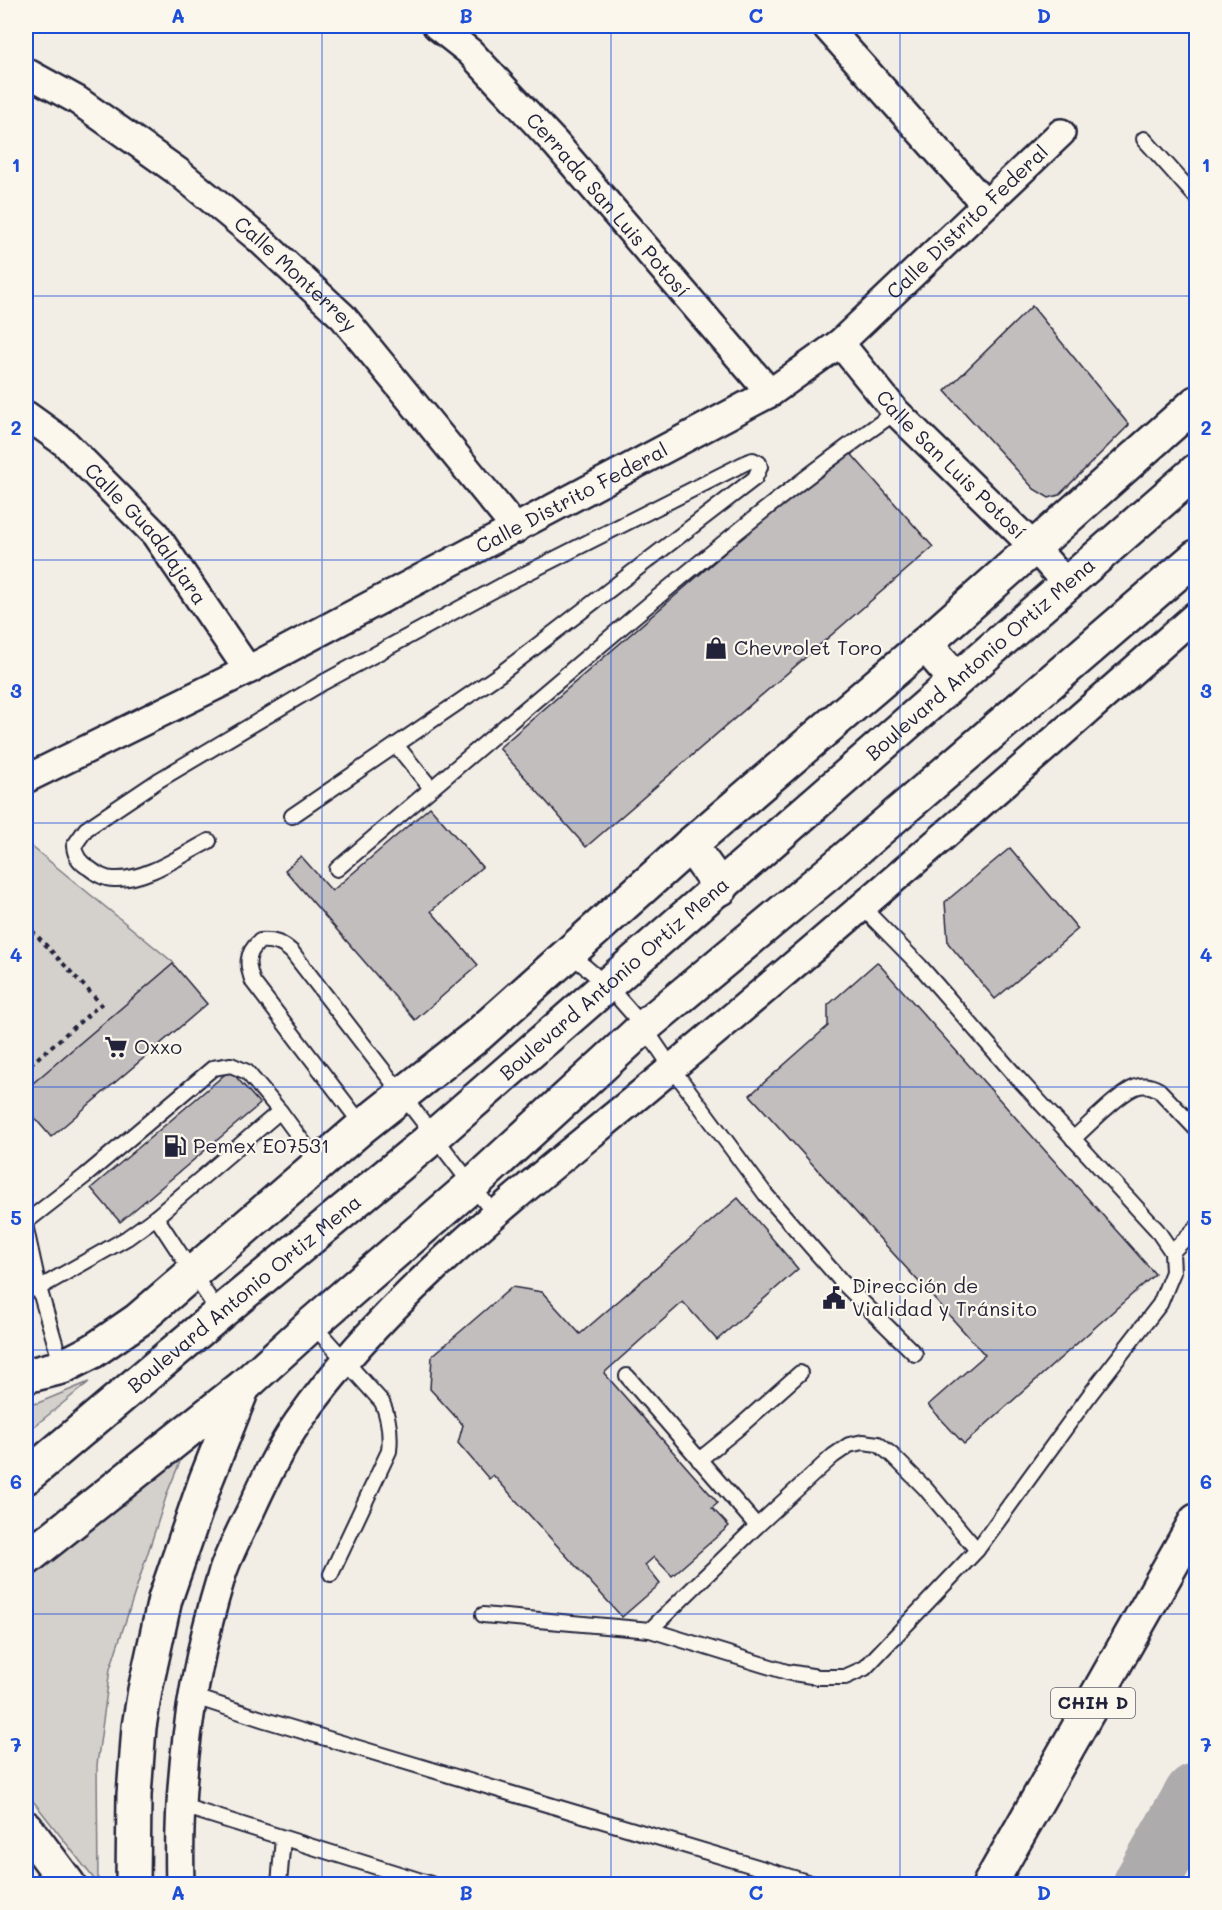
<svg xmlns="http://www.w3.org/2000/svg" width="1222" height="1910" font-family="Mali,sans-serif">
<style>
.green{fill:#d4d1cc;stroke:#7b7a84;stroke-width:1.5}
.lines{fill:none;stroke-linecap:round;stroke-linejoin:round}
.river{stroke:#aeabad;stroke-width:64}
.building{fill:#c2bebe;stroke:#22223b;stroke-width:1.5}
.service-casing{stroke:#22223b;stroke-width:18}
.minor-casing{stroke:#22223b;stroke-width:32}
.tertiary-casing{stroke:#22223b;stroke-width:38}
.secondary-casing{stroke:#22223b;stroke-width:38}
.primary-casing{stroke:#22223b;stroke-width:38}
.path{stroke:#22223b;stroke-width:4;stroke-dasharray:4.5 4.5;stroke-linecap:butt}
.service{stroke:#fbf7ec;stroke-width:14}
.minor{stroke:#fbf7ec;stroke-width:27}
.tertiary{stroke:#fbf7ec;stroke-width:33}
.secondary{stroke:#fbf7ec;stroke-width:33}
.primary{stroke:#fbf7ec;stroke-width:33}
.grid{fill:none;stroke:#1d4ed8;stroke-width:1.5;stroke-opacity:0.55}
.labels{text-anchor:middle;stroke-width:4.5;stroke-linejoin:round;paint-order:stroke}
.shield{fill:#fbf7ec;stroke:#636270;stroke-width:1.5}
.shield-label{font-size:18px;font-weight:bold;fill:#22223b}
.street-label{font-size:20px;fill:#22223b;stroke:#fbf7ec}
.poi-label{font-size:20px;fill:#22223b;stroke:#fbf7ec;text-anchor:start}
.neatline{fill:none;stroke:#1d4ed8;stroke-width:2}
.grid-label{font-size:20px;text-anchor:middle;font-weight:bold;fill:#1d4ed8}
</style>
<rect width="100%" height="100%" fill="#f2eee5"/>
<filter id="ink" filterUnits="userSpaceOnUse"><feTurbulence type="fractalNoise" baseFrequency=".0167" numOctaves="2"/><feDisplacementMap in="SourceGraphic" scale="12" xChannelSelector="R" yChannelSelector="G"/><feConvolveMatrix kernelMatrix="1 2 1 2 8 2 1 2 1" color-interpolation-filters="sRGB"/></filter>
<g filter="url(#ink)">
<g class="green">
<path d="M26,842L174,963L26,1092Z"/>
<path d="M89,1382L26,1433V1405L38,1403Z"/>
<path d="M191,1435L168,1491L110,1669L97,1765L98,1884L26,1792V1578Z"/>
</g>
<g class="lines">
<path class="river" d="M1145,1884L1196,1795"/>
</g>
<g class="building">
<path d="M1032,306L1129,425L1059,495L1049,498L1034,489L945,391Z"/>
<path d="M846,448L933,547L586,847L499,748Z"/>
<path d="M430,807L482,867L431,911L478,965L415,1020L285,870L301,856L332,891Z"/>
<path d="M1010,848L1078,929L995,999L948,943L945,902Z"/>
<path d="M877,962L1155,1274L964,1444L928,1405L985,1355L750,1095L828,1026V1005Z"/>
<path d="M173,964L207,1004L51,1137L26,1108V1089Z"/>
<path d="M230,1070L260,1104L120,1222L91,1188Z"/>
<path d="M738,1198L798,1269L717,1340L683,1302L604,1373L718,1503L712,1508L729,1526L672,1576L654,1557L645,1565L660,1584L622,1617L493,1475L489,1479L458,1443L463,1425L430,1389L432,1356L512,1287L542,1292L580,1334Z"/>
</g>
<g class="lines">
<g class="service-casing">
<g id="service">
<path d="M1144,139L1196,197"/>
<path d="M396,745L431,788"/>
<path d="M209,841C182,855 145,881 114,879C104,879 97,874 89,868C80,863 75,856 74,846L86,829L159,780L324,682L503,585L747,462L753,460L759,463L760,467L755,478L500,674L292,816"/>
<path d="M337,869C436,784 536,700 635,616C720,545 805,475 896,412"/>
<path d="M569,953L608,986L644,1027L672,1068L766,1195L842,1282L915,1354"/>
<path d="M363,1126L253,982C247,966 245,954 260,941C274,940 282,943 292,952L495,1215"/>
<path d="M1073,1139C1088,1126 1119,1093 1136,1087C1144,1084 1152,1086 1159,1090L1196,1129"/>
<path d="M156,1217L219,1313"/>
<path d="M26,1222L85,1176L213,1068L231,1065L247,1072L280,1111L319,1164"/>
<path d="M26,1229L39,1288L62,1367"/>
<path d="M1172,1252L1196,1228"/>
<path d="M26,1291L39,1288L127,1238L156,1217L280,1111"/>
<path d="M312,1324L382,1402C389,1418 391,1433 389,1451L331,1574"/>
<path d="M627,1376L757,1526"/>
<path d="M699,1460L736,1430L800,1373"/>
<path d="M483,1615L650,1630L787,1672L818,1677H845L865,1668L977,1550L1091,1393L1160,1304L1173,1272L1172,1252L1157,1230L1015,1075L920,966L861,906"/>
<path d="M650,1630L757,1526L833,1456L849,1445L863,1442L878,1444L892,1455L925,1488L977,1550"/>
<path d="M192,1696L265,1720L814,1884"/>
<path d="M179,1805L431,1884"/>
<path d="M279,1884L283,1838"/>
</g>
</g>
<g class="minor-casing">
<g id="minor">
<path id="s1" d="M437,26L470,52L556,144L770,393"/>
<path d="M826,26L985,204"/>
<path id="s2" d="M26,72L77,100L177,171L258,238L343,317L516,529"/>
<path id="s3" d="M840,343L896,412L1034,547L1066,583"/>
<path id="s4" d="M26,415L65,443L155,534L248,670"/>
<path id="s5" d="M26,779L248,670L770,393L840,343L1061,133"/>
<path d="M180,1884C177,1779 191,1675 222,1574C229,1553 240,1532 250,1512C264,1481 279,1449 298,1422C396,1282 539,1180 668,1071C847,922 1022,769 1196,615"/>
</g>
</g>
<g class="tertiary-casing">
<path id="tertiary" d="M26,1376L62,1367L93,1351L138,1320L363,1126L479,1034L690,845L925,644L1196,403"/>
</g>
<g class="secondary-casing">
<path id="secondary" d="M26,1828L68,1884"/>
</g>
<g class="primary-casing">
<g id="primary">
<path d="M925,644L956,680"/>
<path d="M690,845L721,888"/>
<path id="s6" d="M26,1477L220,1313L433,1137L1196,471"/>
<path d="M26,1559L244,1386L312,1324L471,1186L644,1027L830,872L1196,557"/>
<path d="M133,1884L134,1795L139,1727L145,1690L165,1599L206,1480L243,1387"/>
<path d="M990,1884L1196,1521"/>
</g>
</g>
<path class="path" d="M26,924L101,1004L26,1068"/>
<use href="#service" class="service"/>
<use href="#minor" class="minor"/>
<use href="#tertiary" class="tertiary"/>
<use href="#secondary" class="secondary"/>
<use href="#primary" class="primary"/>
</g>
</g>
<path class="grid" d="M322,26V1884M611,26V1884M900,26V1884M26,296H1196M26,560H1196M26,823H1196M26,1087H1196M26,1350H1196M26,1614H1196"/>
<defs>
<g id="shop-bare" transform="scale(1.8)"><path d="M-5-2.5h2.3a2.7 3.5 0 0 1 5.4 0H5L5.5 6h-11ZM-1.5-2.5h3a1.5 2.3 0 0 0-3 0Z" fill="#22223b" stroke="#fbf7ec" stroke-width="2.5" paint-order="stroke"/></g>
<g id="supermarket-bare" transform="scale(1.8)"><path d="M-6-5.5h2.5l.6 2H6L4.5 2H-2.5L-4.4-4H-6ZM-1.5 3.2a1.3 1.3 0 1 0 .1 0ZM3 3.2a1.3 1.3 0 1 0 .1 0Z" fill="#22223b" stroke="#fbf7ec" stroke-width="2.5" paint-order="stroke"/></g>
<g id="fuel-bare" transform="scale(1.8)"><path d="M-5.5-6h7V0h2V4h1.3V-2.5L3-4.5l.8-.8L6-3V5H2.5V1h-1V6h-7ZM-4.2-4.7v3.2H.2V-4.7Z" fill="#22223b" stroke="#fbf7ec" stroke-width="2.5" paint-order="stroke"/></g>
<g id="civic-bare" transform="scale(1.8)"><path d="M-.6-6.5H3V-4.5H.6V-3L4-1V1h2V6H-6V1h2V-1L-.6-3ZM-1.2 2.5V6h2.4V2.5Z" fill="#22223b" stroke="#fbf7ec" stroke-width="2.5" paint-order="stroke"/></g>
</defs>
<g fill-rule="evenodd">
<use href="#shop-bare" x="716" y="648"/>
<use href="#supermarket-bare" x="116" y="1047"/>
<use href="#fuel-bare" x="175" y="1146"/>
<use href="#civic-bare" x="834" y="1298"/>
</g>
<g class="labels">
<rect class="shield" x="1051" y="1688" width="84" height="30" rx="4.5"/>
<g class="shield-label">
<text x="1093" y="1709">CHIH D</text>
</g>
<g class="street-label">
<text dy="7" stroke="none"><textPath href="#s1" startOffset="248">Cerrada San Luis Potosí</textPath></text>
<text dy="7" stroke="none"><textPath href="#s5" startOffset="1100">Calle Distrito Federal</textPath></text>
<text dy="7" stroke="none"><textPath href="#s2" startOffset="338">Calle Monterrey</textPath></text>
<text dy="7" stroke="none"><textPath href="#s3" startOffset="165">Calle San Luis Potosí</textPath></text>
<text dy="7" stroke="none"><textPath href="#s5" startOffset="614">Calle Distrito Federal</textPath></text>
<text dy="7" stroke="none"><textPath href="#s4" startOffset="170">Calle Guadalajara</textPath></text>
<text dy="7" stroke="none"><textPath href="#s6" startOffset="1257">Boulevard Antonio Ortiz Mena</textPath></text>
<text dy="7" stroke="none"><textPath href="#s6" startOffset="771">Boulevard Antonio Ortiz Mena</textPath></text>
<text dy="7" stroke="none"><textPath href="#s6" startOffset="285">Boulevard Antonio Ortiz Mena</textPath></text>
</g>
<g class="poi-label">
<text x="734" y="655">Chevrolet Toro</text>
<text x="134" y="1054">Oxxo</text>
<text x="193" y="1153">Pemex E07531</text>
<text x="852" y="1293">Dirección de<tspan x="852" dy="23">Vialidad y Tránsito</tspan></text>
</g>
</g>
<rect width="1222" height="1910" fill="none" stroke="#fbf7ec" stroke-width="66"/>
<rect x="33" y="33" width="1156" height="1844" class="neatline"/>
<g class="grid-label">
<text x="178" y="23">A</text>
<text x="466" y="23">B</text>
<text x="756" y="23">C</text>
<text x="1044" y="23">D</text>
<text x="16" y="172">1</text>
<text x="1206" y="172">1</text>
<text x="16" y="435">2</text>
<text x="1206" y="435">2</text>
<text x="16" y="698">3</text>
<text x="1206" y="698">3</text>
<text x="16" y="962">4</text>
<text x="1206" y="962">4</text>
<text x="16" y="1225">5</text>
<text x="1206" y="1225">5</text>
<text x="16" y="1489">6</text>
<text x="1206" y="1489">6</text>
<text x="16" y="1752">7</text>
<text x="1206" y="1752">7</text>
<text x="178" y="1900">A</text>
<text x="466" y="1900">B</text>
<text x="756" y="1900">C</text>
<text x="1044" y="1900">D</text>
</g>
</svg>
